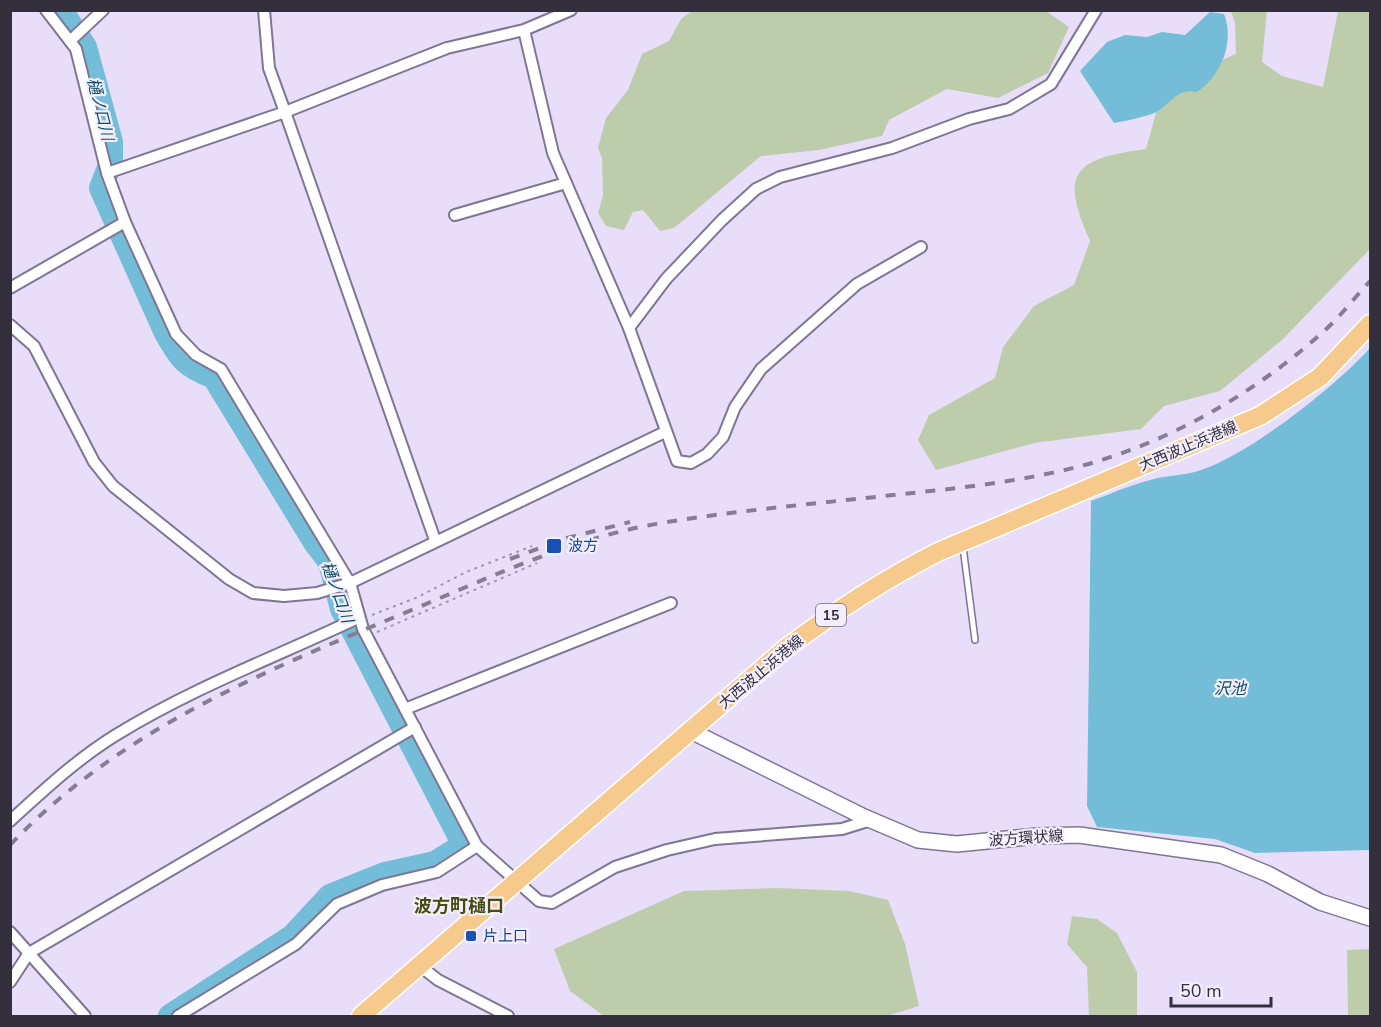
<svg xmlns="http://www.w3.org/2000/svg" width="1381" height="1027" font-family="'Nunito Sans','Noto Sans JP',sans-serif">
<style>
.green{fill:#bdcdab}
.water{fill:#74bdd9}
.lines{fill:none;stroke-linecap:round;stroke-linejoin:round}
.river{stroke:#74bdd9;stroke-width:24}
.service-casing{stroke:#7f7594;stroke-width:8}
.minor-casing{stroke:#7f7594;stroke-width:14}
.secondary-casing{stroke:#7f7594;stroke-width:18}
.primary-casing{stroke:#fff;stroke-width:21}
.path{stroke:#9f97ad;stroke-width:2;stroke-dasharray:3 4.5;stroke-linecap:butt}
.service{stroke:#fff;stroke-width:5}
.minor{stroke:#fff;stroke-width:10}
.secondary{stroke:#fff;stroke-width:15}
.primary{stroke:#f6ca8d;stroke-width:18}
.rail{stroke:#857e92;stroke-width:4;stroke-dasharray:10 10;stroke-linecap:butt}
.transit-dot{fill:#1a4fb4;stroke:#f3eefc;stroke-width:2}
.labels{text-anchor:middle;stroke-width:4.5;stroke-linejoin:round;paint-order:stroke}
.shield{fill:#f3eefc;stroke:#6d6876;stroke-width:1.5}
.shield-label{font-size:14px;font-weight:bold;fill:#342f3c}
.street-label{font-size:15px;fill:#342f3c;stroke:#f3eefc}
.transit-label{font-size:15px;fill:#164399;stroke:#f3eefc;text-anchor:start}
.water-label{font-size:16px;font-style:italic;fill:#0f4d60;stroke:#f3eefc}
.quarter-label{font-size:18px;font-weight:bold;fill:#444c11;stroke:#f3eefc}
</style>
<rect width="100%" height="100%" fill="#e8defa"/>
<g class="green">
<path d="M1046,11L1069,27L1048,73L998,98L947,89L889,120L882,136L819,150L761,156L674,228L660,231L643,210L633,212L624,230L606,226L598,213L603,195L602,158L598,148L606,118L628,90L642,54L669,41L681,19L692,11Z"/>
<path d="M1231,11H1267L1262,62L1282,76L1323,87L1338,11H1370V249L1282,340L1220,391L1164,406L1141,429L1034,443L936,470L918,440L929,415L995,378L1003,347L1034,306L1074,285L1090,241C1058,170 1076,159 1146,149L1164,84L1236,54L1235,23Z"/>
<path d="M777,888L849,891L888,900L905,944L919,1006L887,1016H604L570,991L554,949L684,891Z"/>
<path d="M1072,916L1097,919L1117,933L1137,972V1016H1089L1087,967L1067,944Z"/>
<path d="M1370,949V1016H1348L1347,950Z"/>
</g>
<g class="water">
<path d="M1210,12L1224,14C1235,42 1221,76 1197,92C1175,87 1170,107 1152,114C1139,118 1127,121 1114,123L1080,71L1107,42L1125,35L1147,37L1162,32L1185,35Z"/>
<path d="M1370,348V850L1255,853L1215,839L1097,827L1087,806L1091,501C1110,494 1128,486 1147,481C1165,475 1184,476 1201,470C1250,454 1336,386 1370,348Z"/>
</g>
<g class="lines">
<path class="river" d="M61,10L85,47L111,142V162L101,188L166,333C181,360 186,366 214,377L316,544L330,562L342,609L464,845L435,863L385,874L330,896L293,936L170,1016"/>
<g class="service-casing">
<path id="service" d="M963,547L975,640"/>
</g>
<g class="minor-casing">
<g id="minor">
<path d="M46,10L76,49L107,173L125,222L176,334L196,355L221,369L350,583L363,629L477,846L539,901L552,903L615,867L667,850L715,839L842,829L871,820"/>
<path d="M264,10L269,68L285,112L447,48L524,30L571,10"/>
<path d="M524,30L553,153L629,328L677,461L691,463L707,454L723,437L735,407L761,369L857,284L921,247"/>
<path d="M70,41L103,10"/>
<path d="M107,173L285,112L435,540"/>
<path d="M455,215L566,183"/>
<path d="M10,288L125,222"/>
<path d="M10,325L34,346L94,462L113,486L229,579L253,593L284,596L317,593L350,583L665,432"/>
<path d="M629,328L666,279L722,220L756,189L780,177L892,148L969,119L1009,109L1051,84L1096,10"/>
<path d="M405,709L671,603"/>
<path d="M10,821C44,790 77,759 116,735C192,688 278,656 358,618"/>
<path d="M10,932L85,1016"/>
<path d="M420,966L438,980L508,1016"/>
<path d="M10,982L29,953L415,727"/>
<path d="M178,1016L296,944L337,904L382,885L437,872L477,846"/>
</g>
</g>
<g class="secondary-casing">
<path id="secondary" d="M693,732L864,817L918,840L957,844L1037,836L1079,835L1221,855L1268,874L1320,902L1370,918"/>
</g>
<g class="primary-casing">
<path id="primary" d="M361,1016L785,649C834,612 883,580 938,552L1260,416L1320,377L1370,324"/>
</g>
<g class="path">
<path d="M372,615L418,597L466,572L532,546"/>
<path d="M377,632L537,563"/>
</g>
<use href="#service" class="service"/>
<use href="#minor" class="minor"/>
<use href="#secondary" class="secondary"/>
<use href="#primary" class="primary"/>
<g class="rail">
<path d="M510,559L567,538L630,522"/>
<path d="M10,845C124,726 270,669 419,607C497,574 577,537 661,523C741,510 822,503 902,494C962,488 1023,481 1081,466C1170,442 1257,392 1324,331C1341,316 1355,297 1370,281"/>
</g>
</g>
<g class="transit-dot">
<rect x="546" y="538" width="16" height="16" rx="3"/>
<rect x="465" y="930" width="12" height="12" rx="3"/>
</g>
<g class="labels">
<rect class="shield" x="816" y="604" width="30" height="22" rx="4.5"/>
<g class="shield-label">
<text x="831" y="620">15</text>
</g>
<g class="street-label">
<text transform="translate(1188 446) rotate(-23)" y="5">大西波止浜港線</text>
<text transform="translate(761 672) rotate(-40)" y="5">大西波止浜港線</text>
<text transform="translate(1026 838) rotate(-4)" y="5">波方環状線</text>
</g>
<g class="transit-label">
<text x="568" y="551">波方</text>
<text x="483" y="941">片上口</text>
</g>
<g class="water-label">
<text transform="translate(101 109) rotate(76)" y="6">樋ノ口川</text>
<text transform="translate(338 592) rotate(70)" y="6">樋ノ口川</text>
<text x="1230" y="694">沢池</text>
</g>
<g class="quarter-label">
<text x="459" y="912">波方町樋口</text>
</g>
</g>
<rect width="1381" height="1027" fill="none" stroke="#342f3c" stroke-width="24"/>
<path d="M1171 997v9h100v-9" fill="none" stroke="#342f3c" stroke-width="3"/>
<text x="1180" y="997" font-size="18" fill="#342f3c" stroke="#f3eefc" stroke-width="4.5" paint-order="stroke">50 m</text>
</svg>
